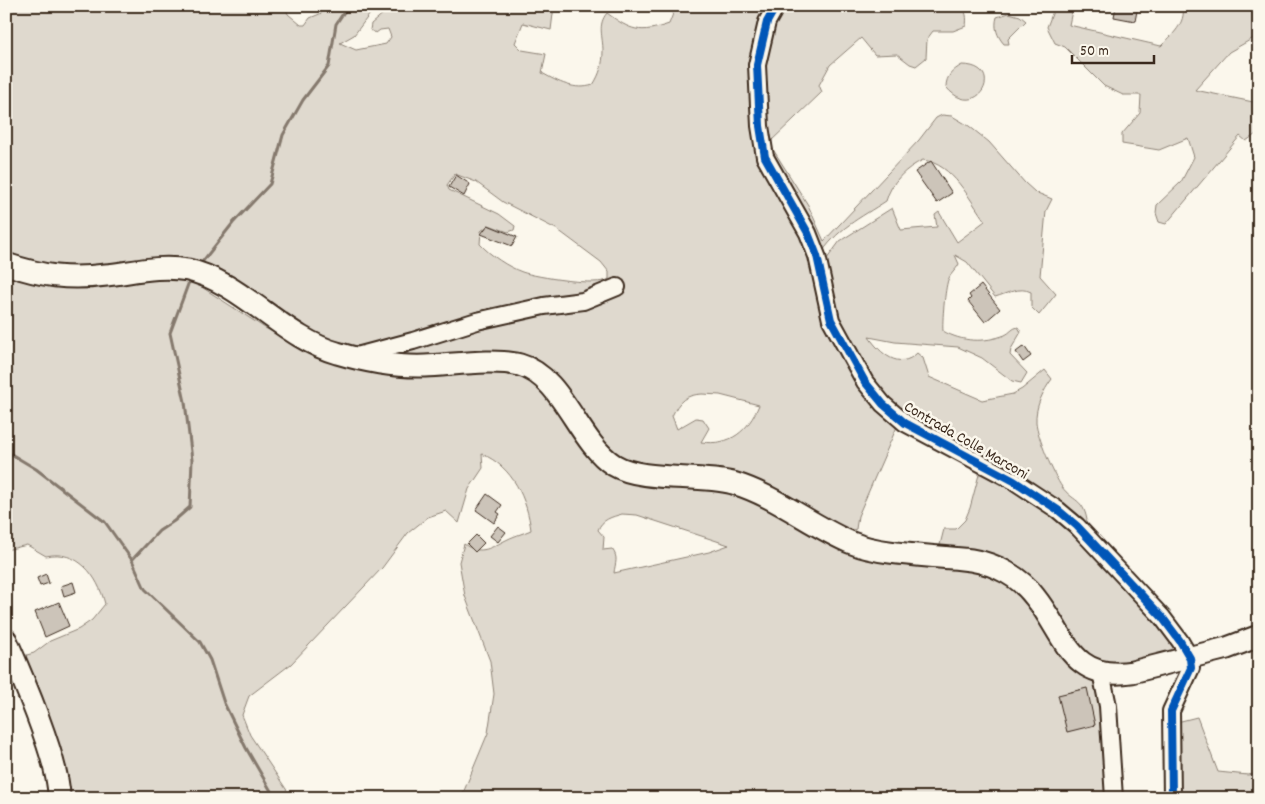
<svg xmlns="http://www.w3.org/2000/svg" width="1265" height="804" font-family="Dekko,sans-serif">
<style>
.green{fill:#dfd9ce;stroke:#8d8276;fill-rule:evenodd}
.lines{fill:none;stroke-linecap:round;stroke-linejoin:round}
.stream{stroke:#85796d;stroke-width:3}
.building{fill:#ccc4b9;stroke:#3b2a1e}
.minor-casing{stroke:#3b2a1e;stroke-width:20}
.major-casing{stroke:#3b2a1e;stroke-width:25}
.minor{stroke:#fbf7ec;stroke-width:16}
.major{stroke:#fbf7ec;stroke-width:21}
.cycleway-casing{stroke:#fbf7ec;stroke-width:11}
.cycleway{stroke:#0057b8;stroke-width:8}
.labels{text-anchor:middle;stroke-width:5;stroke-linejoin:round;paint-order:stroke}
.street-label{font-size:16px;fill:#3b2a1e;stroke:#fbf7ec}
</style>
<rect width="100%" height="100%" fill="#fbf7ec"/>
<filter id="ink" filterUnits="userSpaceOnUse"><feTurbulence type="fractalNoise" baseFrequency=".02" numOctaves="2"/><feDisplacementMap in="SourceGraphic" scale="10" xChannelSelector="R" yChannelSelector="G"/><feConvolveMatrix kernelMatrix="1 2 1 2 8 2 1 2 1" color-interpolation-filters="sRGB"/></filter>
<g filter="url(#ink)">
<g class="green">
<path d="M6,6H285L288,14L301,25H305L310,18L322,13L317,6H376L354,35L340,43L356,50L386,44L391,37L388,29L380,30L376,33L370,30L371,24L392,6H554L551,30L523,23L515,43L522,50L546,54L542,73C558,82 575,91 593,85C600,74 603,64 603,51C603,36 597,25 607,13C631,31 640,34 669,24L676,6H771L751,110L807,251L824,315L899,422L858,516L856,529L850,531L812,514L620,461L547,373L420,360L335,347L220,277L65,272L6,258ZM455,174L476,182L503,202L558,230L601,262L609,272V279C599,287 536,277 522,272C508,267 490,255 480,244L481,231L489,225L508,232L514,230L515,226L499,214L449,190L447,185ZM702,394L720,395L759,405C748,431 731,446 701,442L709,428L703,419L696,418L677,429L672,416C679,401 685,395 702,394Z"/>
<path d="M780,6H910L915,9L926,6H960C967,11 967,18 966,26L953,31H933L927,39L926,58L916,66L910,64L897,54L875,55L861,38L830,65L819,85L822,92L769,143L808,205L824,241L919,140L936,118L942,115L952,116L969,126L989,142L1025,183L1035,192L1052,199L1046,211L1040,276L1056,294L1039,315L1031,307V292C1020,286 1006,294 995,297L967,262L955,255L959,264C956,270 950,274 948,280C945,289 942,321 943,331C962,342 984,343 1005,335C1010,333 1012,328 1018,327L1021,332L1011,349L1010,355L1027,373L1021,383L1012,381L982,358L958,347L895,342L869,337C880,353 899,371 917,353L923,358L929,377L982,400L1013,394L1022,389L1045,370L1052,379C1043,391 1035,407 1036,422C1037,436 1054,476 1062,487C1073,502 1083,498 1087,520L1082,528L926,429L876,391L842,334L821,267L840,241L892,208L901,230L937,227L935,215L939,212L957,242L985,221C969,199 953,164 923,160C906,168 891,182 886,201C860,218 836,229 819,257L767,155L764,53Z"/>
<path d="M1055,6H1073L1069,25L1161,46C1172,35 1186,24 1183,6H1259V35L1229,52L1195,90L1258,103L1259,132L1246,141L1240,136L1166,224L1159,222L1156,213L1157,205L1181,182L1194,157L1188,138L1159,150L1122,144V134L1140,113L1141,95H1123L1104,86L1065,47L1055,43L1047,27Z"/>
<path d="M1009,13L1020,16L1026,21L1008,39L1009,44H1004C997,36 994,27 997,17Z"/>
<path d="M962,65C1008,65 977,124 946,87C946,76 953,70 962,65Z"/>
<path d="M6,271L54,285L90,287L151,277L183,279L197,284L265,328L292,341L511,369L529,379L565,418L593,457L660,483L739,494L839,542L946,560L1009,580L1030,604L1038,621L1072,664L1102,689L1110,798H461L488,733L494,694L490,661L465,596L459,562L464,544C479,555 489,549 504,541C513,536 522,534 531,530C527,499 513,467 482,454L483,468L469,489L459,523L446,511L428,517L408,533L382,568L291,664L249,696L242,715L250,735L292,798H70L55,746L20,657L34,653L50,641L79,629L92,620L105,604C98,576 78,549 46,556L27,545L6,550ZM622,514L637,515L729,545L709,552L614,573C615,563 619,558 612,549L603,550L604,537L598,530C602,519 612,517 622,514Z"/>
<path d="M981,467L1059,515L1130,587L1181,653L1117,669L1073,647L1037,595L939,549L944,529H956L965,520L970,508Z"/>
<path d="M1197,717L1218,772L1248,775L1259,773V798H1174L1173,723Z"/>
</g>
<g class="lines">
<g class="stream">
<path d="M199,266L233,223L270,184L283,135L303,100L329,66L336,24L348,6"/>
<path d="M190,279L170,333L185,402L192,460L190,507L174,521L159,531L132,560L145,589L200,642L210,660L224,703L246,748L275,798"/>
<path d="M6,451L36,469L105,522L132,560"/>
</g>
</g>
<g class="building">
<path d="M1116,6H1138L1135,21L1114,17Z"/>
<path d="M931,161L952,193L937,203L915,172Z"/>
<path d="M456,175L470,184L464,196L449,187Z"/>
<path d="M488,225L517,237L512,246L481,234Z"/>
<path d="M981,285L1000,309L985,322L968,301L971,298L969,295Z"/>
<path d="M1024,346L1031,356L1023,362L1016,352Z"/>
<path d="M487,494L502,505L497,512L500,514L494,523L476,510Z"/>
<path d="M498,526L506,532L498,542L490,536Z"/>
<path d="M476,535L484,543L475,552L467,544Z"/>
<path d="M46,574L49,583L40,586L37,578Z"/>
<path d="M73,582L76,592L64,596L61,586Z"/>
<path d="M59,602L69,626L45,637L35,612Z"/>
<path d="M1087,688L1095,725L1067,732L1058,695Z"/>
</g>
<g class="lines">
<g class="minor-casing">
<g id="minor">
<path d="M776,6L767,22L757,65L760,126L765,157L808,233L817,256L831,320L865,382L883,404L905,423L1014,481L1058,510L1077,526L1162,617L1180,641L1190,658L1191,668L1171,711L1172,798"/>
<path d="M353,357L413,341L477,321L544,306L583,301L617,287"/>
<path d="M1101,672L1108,706L1114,798"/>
</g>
</g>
<g class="major-casing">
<g id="major">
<path d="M6,264C42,276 68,280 106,275C133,272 160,265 188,270C240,281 285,339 337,353C364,361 397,367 425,366C452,365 494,358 520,365C563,377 577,441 614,465C642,482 698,474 733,483C777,496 811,526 852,543C884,556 935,555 971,560C996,564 1020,577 1035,597C1065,634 1070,682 1132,672L1227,648L1259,636"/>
<path d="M6,640C21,674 60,764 59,798"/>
</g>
</g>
<use href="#minor" class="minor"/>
<use href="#major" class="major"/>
<g class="cycleway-casing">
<path id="cycleway" d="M776,6L767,22L757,65L760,126L765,157L808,233L817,256L831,320L865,382L883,404L905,423L1014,481L1058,510L1077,526L1162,617L1180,641L1190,658L1191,668L1171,711L1172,798"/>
</g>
<use href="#cycleway" class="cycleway"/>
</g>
</g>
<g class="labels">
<g class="street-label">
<text transform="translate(967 439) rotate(30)" y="6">Contrada Colle Marconi</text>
</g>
</g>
<rect width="1265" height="804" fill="none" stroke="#fbf7ec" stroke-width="25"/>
<rect x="12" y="12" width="1240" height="779" fill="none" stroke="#3b2a1e" stroke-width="2" filter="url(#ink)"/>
<path d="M1072 55v8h82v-8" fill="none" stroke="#3b2a1e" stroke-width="2.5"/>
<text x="1080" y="55" font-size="15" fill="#3b2a1e" stroke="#fbf7ec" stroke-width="4" paint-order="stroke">50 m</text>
</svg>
